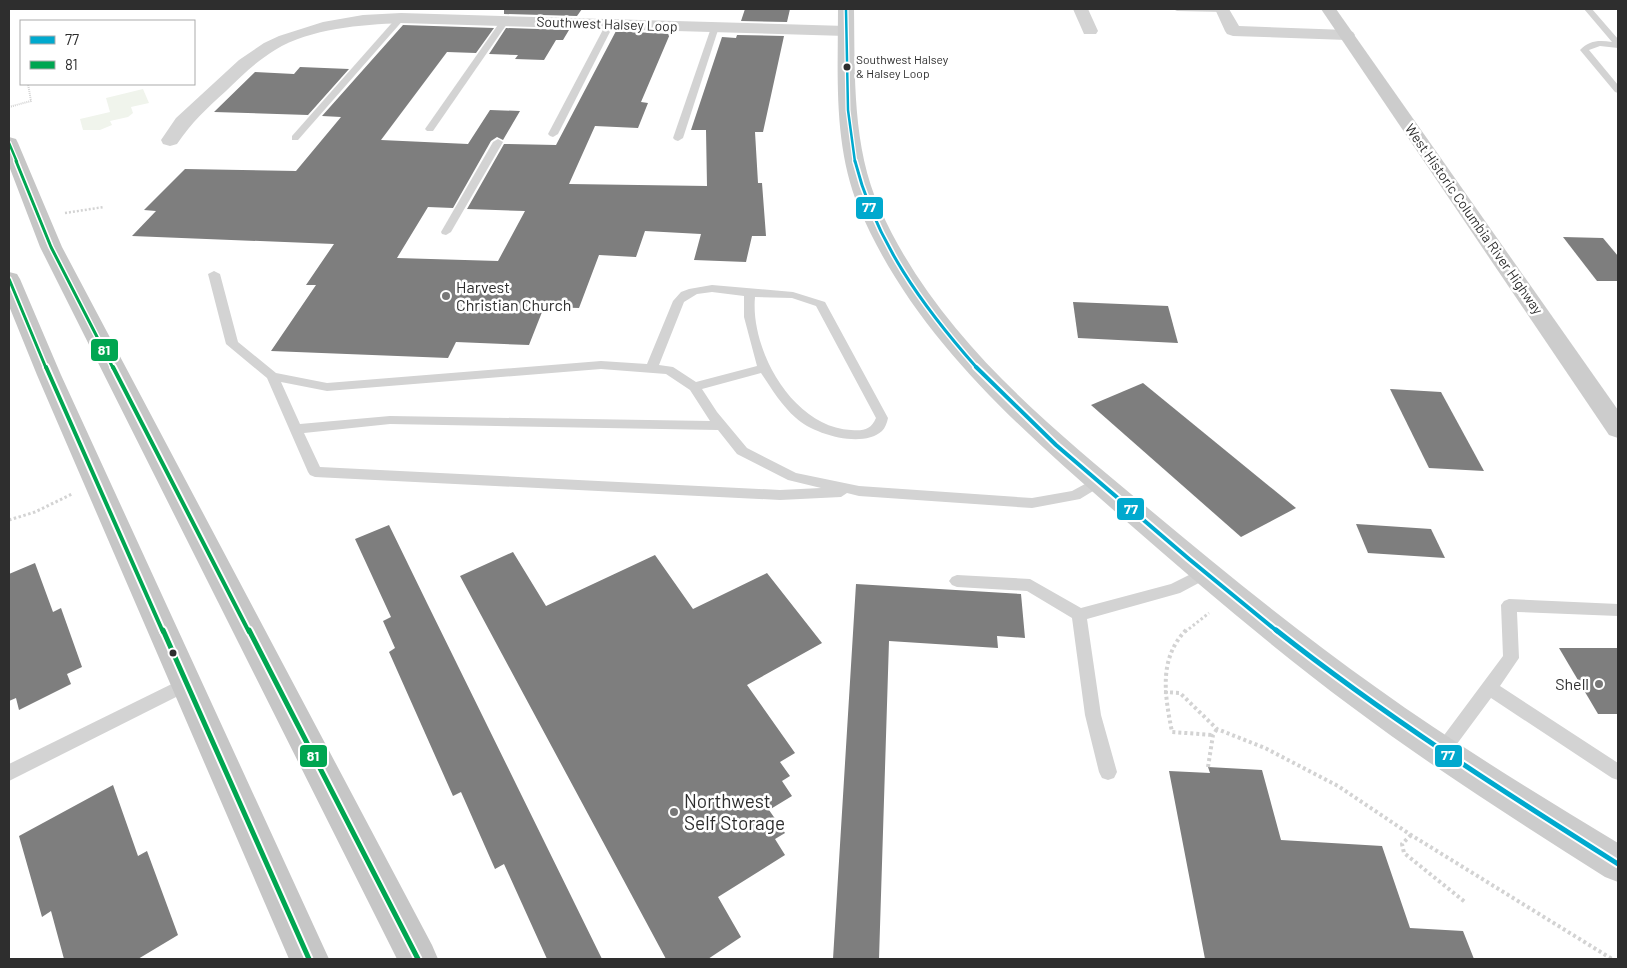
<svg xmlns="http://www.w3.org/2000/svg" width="1627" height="968" font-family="Barlow,sans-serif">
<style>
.green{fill:#f0f4ec}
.building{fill:#7e7e7e}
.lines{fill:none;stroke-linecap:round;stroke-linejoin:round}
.path-far3{stroke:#d3d3d3;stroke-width:2;stroke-dasharray:1 1;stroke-linecap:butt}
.path-far2{stroke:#d3d3d3;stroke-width:2.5;stroke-dasharray:2 2;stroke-linecap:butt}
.path-far1{stroke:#d3d3d3;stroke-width:3;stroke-dasharray:2.5 2.5;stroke-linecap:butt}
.path{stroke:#d3d3d3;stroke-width:4;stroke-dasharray:3 3;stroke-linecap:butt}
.lane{fill:#d3d3d3;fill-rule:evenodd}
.street{fill:#d3d3d3;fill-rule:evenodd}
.secondary{fill:#ccc;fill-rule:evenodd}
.primary{fill:#c6c6c6;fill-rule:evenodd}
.bus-1-far3-casing{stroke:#fff;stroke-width:5}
.bus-1-far2-casing{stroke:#fff;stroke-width:6}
.bus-1-far1-casing{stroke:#fff;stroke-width:8}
.bus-1-casing{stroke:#fff;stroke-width:9}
.bus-2-far3-casing{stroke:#fff;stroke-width:5}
.bus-2-far2-casing{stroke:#fff;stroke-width:6}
.bus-2-far1-casing{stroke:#fff;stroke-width:8}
.bus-2-casing{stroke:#fff;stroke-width:9}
.bus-1-far3{stroke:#00a9ce;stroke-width:2.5}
.bus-1-far2{stroke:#00a9ce;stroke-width:3}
.bus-1-far1{stroke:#00a9ce;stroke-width:4}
.bus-1{stroke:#00a9ce;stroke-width:5}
.bus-2-far3{stroke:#00a651;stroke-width:2.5}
.bus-2-far2{stroke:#00a651;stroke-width:3}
.bus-2-far1{stroke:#00a651;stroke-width:4}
.bus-2{stroke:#00a651;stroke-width:5}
.bus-dot{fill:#2e2e2e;stroke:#fff;stroke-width:2}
.poi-dot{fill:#777;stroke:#fff;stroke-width:2}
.labels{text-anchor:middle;stroke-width:5;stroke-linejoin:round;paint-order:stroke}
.far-bus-label{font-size:12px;fill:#2e2e2e;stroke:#fff;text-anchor:start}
.far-street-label{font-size:14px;fill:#2e2e2e;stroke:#fff}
.poi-label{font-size:16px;fill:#2e2e2e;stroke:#fff;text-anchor:start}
.near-poi-label{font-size:19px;fill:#2e2e2e;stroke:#fff;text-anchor:start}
.line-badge{stroke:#fff;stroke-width:2}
.badge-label{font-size:14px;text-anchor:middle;font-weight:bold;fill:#fff}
</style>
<rect width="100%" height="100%" fill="#fff"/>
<path class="green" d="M143,89L149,103L131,107L133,113L128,117L110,121L112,125L100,130H83L80,119L110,112L106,98Z"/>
<g class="building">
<path d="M504,9H582L577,16L504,14Z"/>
<path d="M745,9H790L787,22L741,21Z"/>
<path d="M403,25L494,28L476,53L447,52L381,140L468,144L490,110L520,111L503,140L497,137L491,141L453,208L428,207L397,258L498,261L525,211L467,209L504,144L556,145L616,31L670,34L641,102L648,103L638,128L595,126L569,184L707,186L706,130H691L722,37L736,38L737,35L784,36L763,132H755L758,183H762L766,236H752L746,262L694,260L701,234L645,231L636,257L599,255L579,308L544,307L529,345L456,342L448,358L271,351L316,285H306L334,244L132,236L156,211L144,210L185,169L296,171L341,117L322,116Z"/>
<path d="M506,28L569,30L563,40H556L544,60L515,59L518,55L489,54Z"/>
<path d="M300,67L349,69L308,115L214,112L255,72L294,74Z"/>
<path d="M1563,237L1603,238L1618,256V281H1597Z"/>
<path d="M1073,302L1168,306L1178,343L1078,338Z"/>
<path d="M1143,383L1296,508L1241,537L1091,405Z"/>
<path d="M1390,389L1441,392L1484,471L1429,468Z"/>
<path d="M1356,524L1431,529L1445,558L1368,553Z"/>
<path d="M389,525L427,603L602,959H547L504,864L495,869L461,792L453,796L389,652L395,648L383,621L391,617L355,539Z"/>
<path d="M513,552L546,606L655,555L693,609L767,573L822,643L747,685L795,753L780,762L790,776L782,781L792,796L769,810L785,833L775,839L785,855L718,897L741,937L708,959H666L460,576Z"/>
<path d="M35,563L53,612L61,608L82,667L67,674L71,684L19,710L16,698L9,701V574Z"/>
<path d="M856,584L1021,594L1025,638L997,636L998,648L889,641L879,959H833Z"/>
<path d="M1559,648H1618V714H1598Z"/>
<path d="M1208,767L1262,770L1281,840L1382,846L1410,928L1463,931L1474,959H1205L1169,771L1210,773Z"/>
<path d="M113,785L138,856L147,851L178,935L138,959H64L51,911L42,917L19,836Z"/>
</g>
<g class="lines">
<path class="path-far3" d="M9,107L31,101L28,84"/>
<path class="path-far2" d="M65,213L104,207"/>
<g class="path-far1">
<path d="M9,520L35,512L72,494"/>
<path d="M1185,632L1209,613"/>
</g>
<g class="path">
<path d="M1186,630C1158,659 1165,696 1172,732L1213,735"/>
<path d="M1164,692L1180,693L1217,729L1265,748L1338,786L1411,835L1612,959"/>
<path d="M1208,767L1213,735L1217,729"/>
<path d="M1411,835L1402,844L1404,853L1465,902"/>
</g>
<g class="lane">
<path d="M1173,9H1226L1227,10L1223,12L1177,11Z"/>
<path d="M1584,9H1592L1618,39V48L1600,46L1589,50L1618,85V93L1615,92L1580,50C1589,40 1600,40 1612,42Z"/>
<path d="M398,16L405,18L298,140H292V136Z"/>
<path d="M502,19L509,21L433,131H427L425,129Z"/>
<path d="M607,22L614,24L558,134L553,137L550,136L548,134Z"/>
<path d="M712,25L719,27L683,138L678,141L675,140L673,138Z"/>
<path d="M498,139L503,142L451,232L446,235L442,234L441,232L493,142Z"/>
<path d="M214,271L220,274L238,342L276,373L327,383L601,361L647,364L673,301L681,292L689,289L712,285L793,292L825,302L888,418C887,423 885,428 882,431C862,449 813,434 796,418C782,406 771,388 761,373L702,389L717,412L747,448L796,473L859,486L1032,498L1072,491L1098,477L1103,479L1105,482L1103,485L1080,499L1032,508L859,496L847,493L841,497L780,500L315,477L310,475L308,472L267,378L226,344L208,274ZM712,292L744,296V317L757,366L696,382L673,367L659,365L684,302L697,294ZM755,297L792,298L816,306L876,418C871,430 863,431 851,430C793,427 750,350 755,297ZM601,369L666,374L690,390L710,421L390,416L300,424L281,382L327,391ZM390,424L718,430L737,454L788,480L821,488L780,490L320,467L304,433Z"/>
<path d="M1205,567L1210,569L1212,573L1210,577L1180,593L1087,619L1101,715L1117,772L1114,778L1108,780L1102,778L1099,772L1085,715L1072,618L1027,591L957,587L952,585L949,581L952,577L957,575L1030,579L1081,608L1171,584Z"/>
<path d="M1509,599L1618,604V616L1517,612L1519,658L1500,686L1618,763V780L1612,778L1491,698L1448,756L1442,759L1436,756L1433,751L1436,746L1503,656L1501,605L1504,601Z"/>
<path d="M188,676L194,678L196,683L194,688L9,781V764Z"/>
</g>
<g class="street">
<path d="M1073,9H1088L1098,31L1096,34H1084Z"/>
<path d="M1215,9H1229L1239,26L1347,30L1353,32L1355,35L1353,38L1347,40L1233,36L1227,34L1225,31Z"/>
<path d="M401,13L846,26L852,28L854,31L852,34L846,36L401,23C361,25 311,28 275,50C257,61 241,76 226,91C206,109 192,122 177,144L170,146L163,144L161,140L176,118L239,60L264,43L279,36L323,22L363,15Z"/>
</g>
<g class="secondary">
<path d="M838,9H854C855,75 852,147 880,209C936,333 1041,419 1143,504C1220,568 1296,631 1377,688C1455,744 1537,794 1618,843V882L1605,877C1519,822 1433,768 1352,707C1273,648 1199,585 1126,521C1022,430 914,338 859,208C833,146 838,75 838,9Z"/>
<path d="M1321,9H1336L1618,410V438L1609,435Z"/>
</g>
<g class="primary">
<path d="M9,137L16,139L18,143L62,247L432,945L438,959H397L40,247L9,166Z"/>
<path d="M9,272L17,274L20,279L61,375L329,959H289L37,375L9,306Z"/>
</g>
<g class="bus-1-far3-casing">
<path id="bus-1-far3" d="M846,9L848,110L855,162"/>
</g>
<g class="bus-1-far2-casing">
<path id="bus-1-far2" d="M855,161C875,241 923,307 977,368"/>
</g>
<g class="bus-1-far1-casing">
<path id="bus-1-far1" d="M976,367L1056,445L1189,559L1278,632"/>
</g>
<g class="bus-1-casing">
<path id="bus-1" d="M1276,630C1385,716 1501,790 1618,864"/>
</g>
<g class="bus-2-far3-casing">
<path id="bus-2-far3" d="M9,143L17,162"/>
</g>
<g class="bus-2-far2-casing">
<g id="bus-2-far2">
<path d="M16,161L51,247L113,368"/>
<path d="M9,279L46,368"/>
</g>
</g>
<g class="bus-2-far1-casing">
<g id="bus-2-far1">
<path d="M46,367L163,632"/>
<path d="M113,367L249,632"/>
</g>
</g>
<g class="bus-2-casing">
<g id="bus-2">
<path d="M163,630L309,959"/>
<path d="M249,630L418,959"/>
</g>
</g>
<use href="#bus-1-far3" class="bus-1-far3"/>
<use href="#bus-1-far2" class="bus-1-far2"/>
<use href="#bus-1-far1" class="bus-1-far1"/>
<use href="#bus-1" class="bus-1"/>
<use href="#bus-2-far3" class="bus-2-far3"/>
<use href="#bus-2-far2" class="bus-2-far2"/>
<use href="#bus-2-far1" class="bus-2-far1"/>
<use href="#bus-2" class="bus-2"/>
</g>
<g class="bus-dot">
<circle cx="847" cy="67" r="4.5"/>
<circle cx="173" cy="653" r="4.5"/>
</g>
<g class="poi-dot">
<circle cx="446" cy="296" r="5"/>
<circle cx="1599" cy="684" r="5"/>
<circle cx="674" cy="812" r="5"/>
</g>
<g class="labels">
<g class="far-bus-label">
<text x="856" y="64">Southwest Halsey<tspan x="856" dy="14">&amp; Halsey Loop</tspan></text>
</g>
<g class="far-street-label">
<text transform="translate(607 24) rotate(2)" y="5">Southwest Halsey Loop</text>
<text transform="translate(1474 219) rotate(55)" y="5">West Historic Columbia River Highway</text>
</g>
<g class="poi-label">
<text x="456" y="293">Harvest<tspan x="456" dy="18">Christian Church</tspan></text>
<text x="1589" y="690" text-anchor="end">Shell</text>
</g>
<g class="near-poi-label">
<text x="684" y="808">Northwest<tspan x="684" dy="22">Self Storage</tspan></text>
</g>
</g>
<g class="line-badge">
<rect x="855" y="196" width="29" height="24" rx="5" fill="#00a9ce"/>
<rect x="90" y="338" width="29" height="24" rx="5" fill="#00a651"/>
<rect x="1116" y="497" width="29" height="24" rx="5" fill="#00a9ce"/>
<rect x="1434" y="744" width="29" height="24" rx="5" fill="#00a9ce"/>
<rect x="299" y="744" width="29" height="24" rx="5" fill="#00a651"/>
</g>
<g class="badge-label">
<text x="869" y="212">77</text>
<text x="104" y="355">81</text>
<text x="1131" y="514">77</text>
<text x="1448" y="760">77</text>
<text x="313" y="761">81</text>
</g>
<rect width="1627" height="968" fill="none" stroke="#2e2e2e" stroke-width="20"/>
<rect x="20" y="20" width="175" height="65" fill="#ffffff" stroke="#ababab"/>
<rect x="30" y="36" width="25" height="8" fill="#00a9ce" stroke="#ababab"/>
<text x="65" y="45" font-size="15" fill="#2e2e2e">77</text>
<rect x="30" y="61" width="25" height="8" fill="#00a651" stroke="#ababab"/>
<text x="65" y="70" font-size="15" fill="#2e2e2e">81</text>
</svg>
